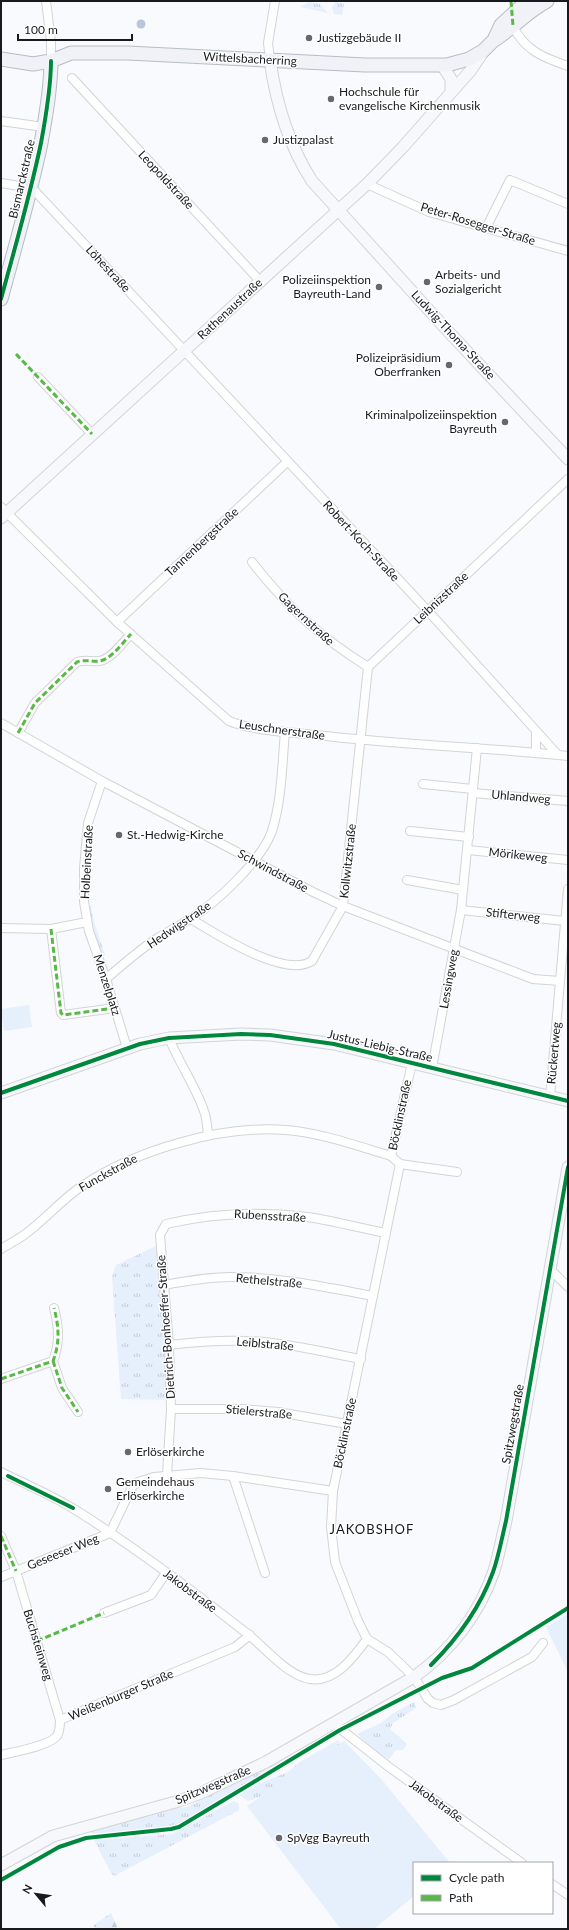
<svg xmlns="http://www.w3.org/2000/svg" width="569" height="1930" font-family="Lato,sans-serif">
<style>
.grass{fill:url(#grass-tufts)}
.forest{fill:url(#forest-firs)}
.garden{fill:#e6effc}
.water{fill:#b9c7db}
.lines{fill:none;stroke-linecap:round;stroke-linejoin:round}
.street-casing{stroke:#d2d4d6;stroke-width:10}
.secondary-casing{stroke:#d2d4d6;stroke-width:13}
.primary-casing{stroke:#b7bdc5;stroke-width:15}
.street{stroke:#fefeff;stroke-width:8}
.secondary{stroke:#f7f8fb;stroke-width:11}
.primary{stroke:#f0f2f7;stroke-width:13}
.quiet{stroke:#58b947;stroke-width:3;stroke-dasharray:6 3;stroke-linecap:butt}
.cycleway-casing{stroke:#fff;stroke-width:6}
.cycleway{stroke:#00873e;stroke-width:4}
.poi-dot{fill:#66686c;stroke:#fff;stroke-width:1.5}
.labels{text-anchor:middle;stroke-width:3;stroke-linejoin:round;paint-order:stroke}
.poi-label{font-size:12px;fill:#171a1e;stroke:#fff;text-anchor:start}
.street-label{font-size:12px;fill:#171a1e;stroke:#fff}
.neighbourhood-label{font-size:13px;letter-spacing:1px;fill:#171a1e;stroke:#fff}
</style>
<defs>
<pattern id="grass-tufts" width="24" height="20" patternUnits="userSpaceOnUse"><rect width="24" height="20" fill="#e6effc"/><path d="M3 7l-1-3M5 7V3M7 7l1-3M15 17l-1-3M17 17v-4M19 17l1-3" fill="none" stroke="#c5ccd8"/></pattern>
<pattern id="forest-firs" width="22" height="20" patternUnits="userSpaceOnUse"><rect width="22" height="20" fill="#e6effc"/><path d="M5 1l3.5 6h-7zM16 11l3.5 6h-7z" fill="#c5ccd8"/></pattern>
</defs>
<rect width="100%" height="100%" fill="#f8fafd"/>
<g class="grass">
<path d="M309,2L320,4L328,13L300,7Z"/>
<path d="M336,2L344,4L342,15L334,14L332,7Z"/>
<path d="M91,905L94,921L105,955L101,957L87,906Z"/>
<path d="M156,1246L172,1400L121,1399L112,1277L116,1265Z"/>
<path d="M414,1702L416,1708L393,1723L390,1729L407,1744L403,1750H396L389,1759L374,1750L357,1734L381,1723L392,1714Z"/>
<path d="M338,1740L341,1745L274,1792L248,1801L239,1795L258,1784L288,1772L300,1762Z"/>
<path d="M282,1759L283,1761L178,1825L91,1834L93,1829L162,1810L187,1807Z"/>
<path d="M234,1801L239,1804V1810L114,1876L111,1873L94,1840L172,1834Z"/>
<path d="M414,1891V1896L374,1929H365Z"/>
</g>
<path class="forest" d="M111,1913L118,1929H95L94,1925Z"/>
<g class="garden">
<path d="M29,1005L32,1027L4,1031L1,1009Z"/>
<path d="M568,1614V1672L546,1627Z"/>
<path d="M344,1741L382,1780L450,1863H414V1891L365,1929H341L247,1806Z"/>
</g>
<circle class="water" cx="141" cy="24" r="4.5"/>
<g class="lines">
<g class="street-casing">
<g id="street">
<path d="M46,1L51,41V61"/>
<path d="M513,26C524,50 544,58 568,66"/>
<path d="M270,60L268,43L275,1"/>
<path d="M72,78L260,281"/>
<path d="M1,121L44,127"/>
<path d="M1,183L32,188L428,611L558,755"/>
<path d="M367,184L429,212L568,251"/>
<path d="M486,228L510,180L568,204"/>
<path d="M38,377L92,434"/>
<path d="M1,507L117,622L229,721C254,731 289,732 316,735C400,745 484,747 568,756"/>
<path d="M252,562C287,607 320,637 368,667"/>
<path d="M117,622L287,462"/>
<path d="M1,723L102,781L313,892L343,906L533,979L560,981"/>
<path d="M536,732V753"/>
<path d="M18,733L35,703L77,662C84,659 92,662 99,661C111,660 123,642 131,634"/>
<path d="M102,781L88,823L84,868V902L89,931L106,979L127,1048"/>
<path d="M423,784L473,789"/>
<path d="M473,793L568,801"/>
<path d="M410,831L469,837"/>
<path d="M468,850L568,860"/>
<path d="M407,880L463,890"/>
<path d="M461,910L565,921"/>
<path d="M191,919C216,934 285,979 312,961L343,906L368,667L568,479"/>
<path d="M1,928L51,929L87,922"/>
<path d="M51,929L61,1013L63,1015L115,1008"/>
<path d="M106,979C122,965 138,951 156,939C167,932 179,926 190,919C216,903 262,860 272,831C282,799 282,764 285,732"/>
<path d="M169,1038C179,1063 195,1085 204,1111C207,1118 207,1127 208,1135"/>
<path d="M412,1063L391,1156L400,1164L457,1172"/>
<path d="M432,1068L461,910L477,748"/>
<path d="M550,1097L568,889"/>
<path d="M400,1164L333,1491L331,1527L335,1562L358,1621L367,1639L388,1652L414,1677L428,1699L433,1703L441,1705L454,1700L532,1657L543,1643"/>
<path d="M1,1249C9,1244 17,1240 24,1235C45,1220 61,1200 82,1186C136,1150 221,1125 286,1130C322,1133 357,1146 391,1156"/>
<path d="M549,1268L568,1287"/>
<path d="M164,1285C186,1281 208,1277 231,1277C279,1277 326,1287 373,1296"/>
<path d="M169,1345C195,1342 220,1340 246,1341C284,1342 323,1352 361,1359"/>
<path d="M53,1361L62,1388L78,1412"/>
<path d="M1,1379L53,1361C60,1343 59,1327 54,1308"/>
<path d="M171,1409H242L278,1412L347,1424"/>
<path d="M1,1472C25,1484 51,1495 74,1509C135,1547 193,1591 249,1635C266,1649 288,1676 310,1679C335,1683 354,1657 367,1639"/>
<path d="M167,1475L171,1409L169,1345L160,1235L166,1224C213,1213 260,1211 308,1217C334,1221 360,1228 386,1233"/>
<path d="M233,1476L265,1573"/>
<path d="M1,1536L16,1571L60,1720C60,1726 60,1731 57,1736C49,1746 14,1752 1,1755"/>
<path d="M1,1577L110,1533L132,1487L138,1482L154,1477L201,1473L233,1476L333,1491"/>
<path d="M104,1613L151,1595L166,1573"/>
<path d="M60,1720L235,1647L250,1635"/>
<path d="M333,1723L389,1767L522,1863"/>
<path d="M552,1884L568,1895"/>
</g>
</g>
<g class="secondary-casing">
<g id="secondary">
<path d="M270,60C276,103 288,144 312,181L446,329L568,459"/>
<path d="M442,65L451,79V91"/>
<path d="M1,518L367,184L403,147L471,70L483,52"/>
<path d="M1,1093L140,1044L169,1038L241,1034L270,1035L334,1044L568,1101"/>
<path d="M1,1865L53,1836L179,1801L201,1793L266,1762L414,1677C451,1651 479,1614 494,1571C499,1555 502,1537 506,1521L568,1167"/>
</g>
</g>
<g class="primary-casing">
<g id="primary">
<path d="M496,39C514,27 528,11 547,1"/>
<path d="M1,59L33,64L51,61L71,53H128L365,65H447L469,59L483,51L494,40L501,25L527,1"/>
<path d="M1,299C15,247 30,196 41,143C46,116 51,88 51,61"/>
</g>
</g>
<use href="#street" class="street"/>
<use href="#secondary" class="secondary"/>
<use href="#primary" class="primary"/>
<g class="quiet">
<path d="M511,1L513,26"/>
<path d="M16,354L92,434"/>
<path d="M18,733L35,703L77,662C84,659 92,662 99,661C111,660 123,642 131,634"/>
<path d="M51,929L61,1013L63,1015L115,1008"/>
<path d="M53,1361L62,1388L78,1412"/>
<path d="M1,1379L53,1361C60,1343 59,1327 54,1308"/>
<path d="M1,1536L16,1571"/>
<path d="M37,1641L104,1613"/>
</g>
<g class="cycleway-casing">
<g id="cycleway">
<path d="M1,299C15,247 30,196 41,143C46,116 51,88 51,61"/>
<path d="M1,1093L140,1044L169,1038L241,1034L270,1035L334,1044L568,1101"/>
<path d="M8,1476L73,1508"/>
<path d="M431,1665C458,1638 480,1608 493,1572C499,1555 502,1537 506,1521L568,1167"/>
<path d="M1,1880L59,1847L86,1838L171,1829L179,1827L340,1730L442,1678L472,1668L568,1608"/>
</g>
</g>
<use href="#cycleway" class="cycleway"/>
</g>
<g class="poi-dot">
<circle cx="309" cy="38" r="4"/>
<circle cx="331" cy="99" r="4"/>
<circle cx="265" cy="140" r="4"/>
<circle cx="427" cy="282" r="4"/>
<circle cx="379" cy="287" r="4"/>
<circle cx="449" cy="365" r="4"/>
<circle cx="505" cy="422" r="4"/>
<circle cx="119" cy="835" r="4"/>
<circle cx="128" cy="1452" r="4"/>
<circle cx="108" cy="1489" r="4"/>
<circle cx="279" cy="1838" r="4"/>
</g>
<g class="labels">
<g class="poi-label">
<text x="317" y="42">Justizgebäude II</text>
<text x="339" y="96">Hochschule für<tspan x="339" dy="14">evangelische Kirchenmusik</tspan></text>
<text x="273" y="144">Justizpalast</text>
<text x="435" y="279">Arbeits- und<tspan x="435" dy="14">Sozialgericht</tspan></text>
<text x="371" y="284" text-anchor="end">Polizeiinspektion<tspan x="371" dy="14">Bayreuth-Land</tspan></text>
<text x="441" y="362" text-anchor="end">Polizeipräsidium<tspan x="441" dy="14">Oberfranken</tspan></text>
<text x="497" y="419" text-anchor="end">Kriminalpolizeiinspektion<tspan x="497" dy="14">Bayreuth</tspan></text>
<text x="127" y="839">St.-Hedwig-Kirche</text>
<text x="136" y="1456">Erlöserkirche</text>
<text x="116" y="1486">Gemeindehaus<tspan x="116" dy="14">Erlöserkirche</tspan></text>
<text x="287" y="1842">SpVgg Bayreuth</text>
</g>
<g class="street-label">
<text transform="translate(250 59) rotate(3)" y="4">Wittelsbacherring</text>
<text transform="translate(22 179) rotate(-77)" y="4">Bismarckstraße</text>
<text transform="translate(166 180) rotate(47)" y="4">Leopoldstraße</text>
<text transform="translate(478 224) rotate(17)" y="4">Peter-Rosegger-Straße</text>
<text transform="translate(108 269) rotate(47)" y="4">Löhestraße</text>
<text transform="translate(230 309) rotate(-43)" y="4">Rathenaustraße</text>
<text transform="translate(453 335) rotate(47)" y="4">Ludwig-Thoma-Straße</text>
<text transform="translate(361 541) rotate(47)" y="4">Robert-Koch-Straße</text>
<text transform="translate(202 542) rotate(-43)" y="4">Tannenbergstraße</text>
<text transform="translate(441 598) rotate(-43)" y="4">Leibnizstraße</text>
<text transform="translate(306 619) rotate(43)" y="4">Gagernstraße</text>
<text transform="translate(282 730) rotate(8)" y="4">Leuschnerstraße</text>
<text transform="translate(521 797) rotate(5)" y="4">Uhlandweg</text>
<text transform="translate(518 855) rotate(6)" y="4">Mörikeweg</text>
<text transform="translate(348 861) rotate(-84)" y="4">Kollwitzstraße</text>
<text transform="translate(87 862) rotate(-87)" y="4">Holbeinstraße</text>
<text transform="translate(273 871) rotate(28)" y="4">Schwindstraße</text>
<text transform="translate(513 915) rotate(6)" y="4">Stifterweg</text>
<text transform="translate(179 925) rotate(-34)" y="4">Hedwigstraße</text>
<text transform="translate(449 979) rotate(-80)" y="4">Lessingweg</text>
<text transform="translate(107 985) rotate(72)" y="4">Menzelplatz</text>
<text transform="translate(380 1046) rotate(13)" y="4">Justus-Liebig-Straße</text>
<text transform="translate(554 1053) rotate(-85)" y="4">Rückertweg</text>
<text transform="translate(400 1115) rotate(-78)" y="4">Böcklinstraße</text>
<text transform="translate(108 1173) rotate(-29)" y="4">Funckstraße</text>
<text transform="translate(270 1216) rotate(3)" y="4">Rubensstraße</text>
<text transform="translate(269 1281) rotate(5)" y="4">Rethelstraße</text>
<text transform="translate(166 1327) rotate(-94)" y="4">Dietrich-Bonhoeffer-Straße</text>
<text transform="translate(265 1344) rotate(5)" y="4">Leiblstraße</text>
<text transform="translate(259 1412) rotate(5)" y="4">Stielerstraße</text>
<text transform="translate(513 1424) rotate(-80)" y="4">Spitzwegstraße</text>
<text transform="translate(345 1433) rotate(-78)" y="4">Böcklinstraße</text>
<text transform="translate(63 1552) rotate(-22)" y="4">Geseeser Weg</text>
<text transform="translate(190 1591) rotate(37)" y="4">Jakobstraße</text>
<text transform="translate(38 1645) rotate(73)" y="4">Buchsteinweg</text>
<text transform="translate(121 1695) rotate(-23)" y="4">Weißenburger Straße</text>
<text transform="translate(213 1785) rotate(-23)" y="4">Spitzwegstraße</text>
<text transform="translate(436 1801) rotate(36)" y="4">Jakobstraße</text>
</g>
<g class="neighbourhood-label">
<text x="372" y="1534">JAKOBSHOF</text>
</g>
</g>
<rect width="569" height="1930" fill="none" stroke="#171a1e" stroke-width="4"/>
<rect x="413" y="1862" width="140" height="52" fill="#ffffff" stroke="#a2a3a5"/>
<rect x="421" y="1875" width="20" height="6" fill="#00873e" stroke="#a2a3a5"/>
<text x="449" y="1882" font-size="12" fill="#171a1e">Cycle path</text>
<rect x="421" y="1895" width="20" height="6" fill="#58b947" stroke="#a2a3a5"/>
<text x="449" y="1902" font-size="12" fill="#171a1e">Path</text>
<g transform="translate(36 1894) rotate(299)" stroke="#ffffff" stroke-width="3" paint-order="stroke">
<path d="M0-3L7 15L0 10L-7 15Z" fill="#171a1e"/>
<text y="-6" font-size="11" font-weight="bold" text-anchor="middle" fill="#171a1e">N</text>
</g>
<path d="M18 34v6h114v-6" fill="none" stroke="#171a1e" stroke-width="2"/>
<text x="24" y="34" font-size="12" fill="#171a1e" stroke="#ffffff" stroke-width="3" paint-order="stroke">100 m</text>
</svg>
